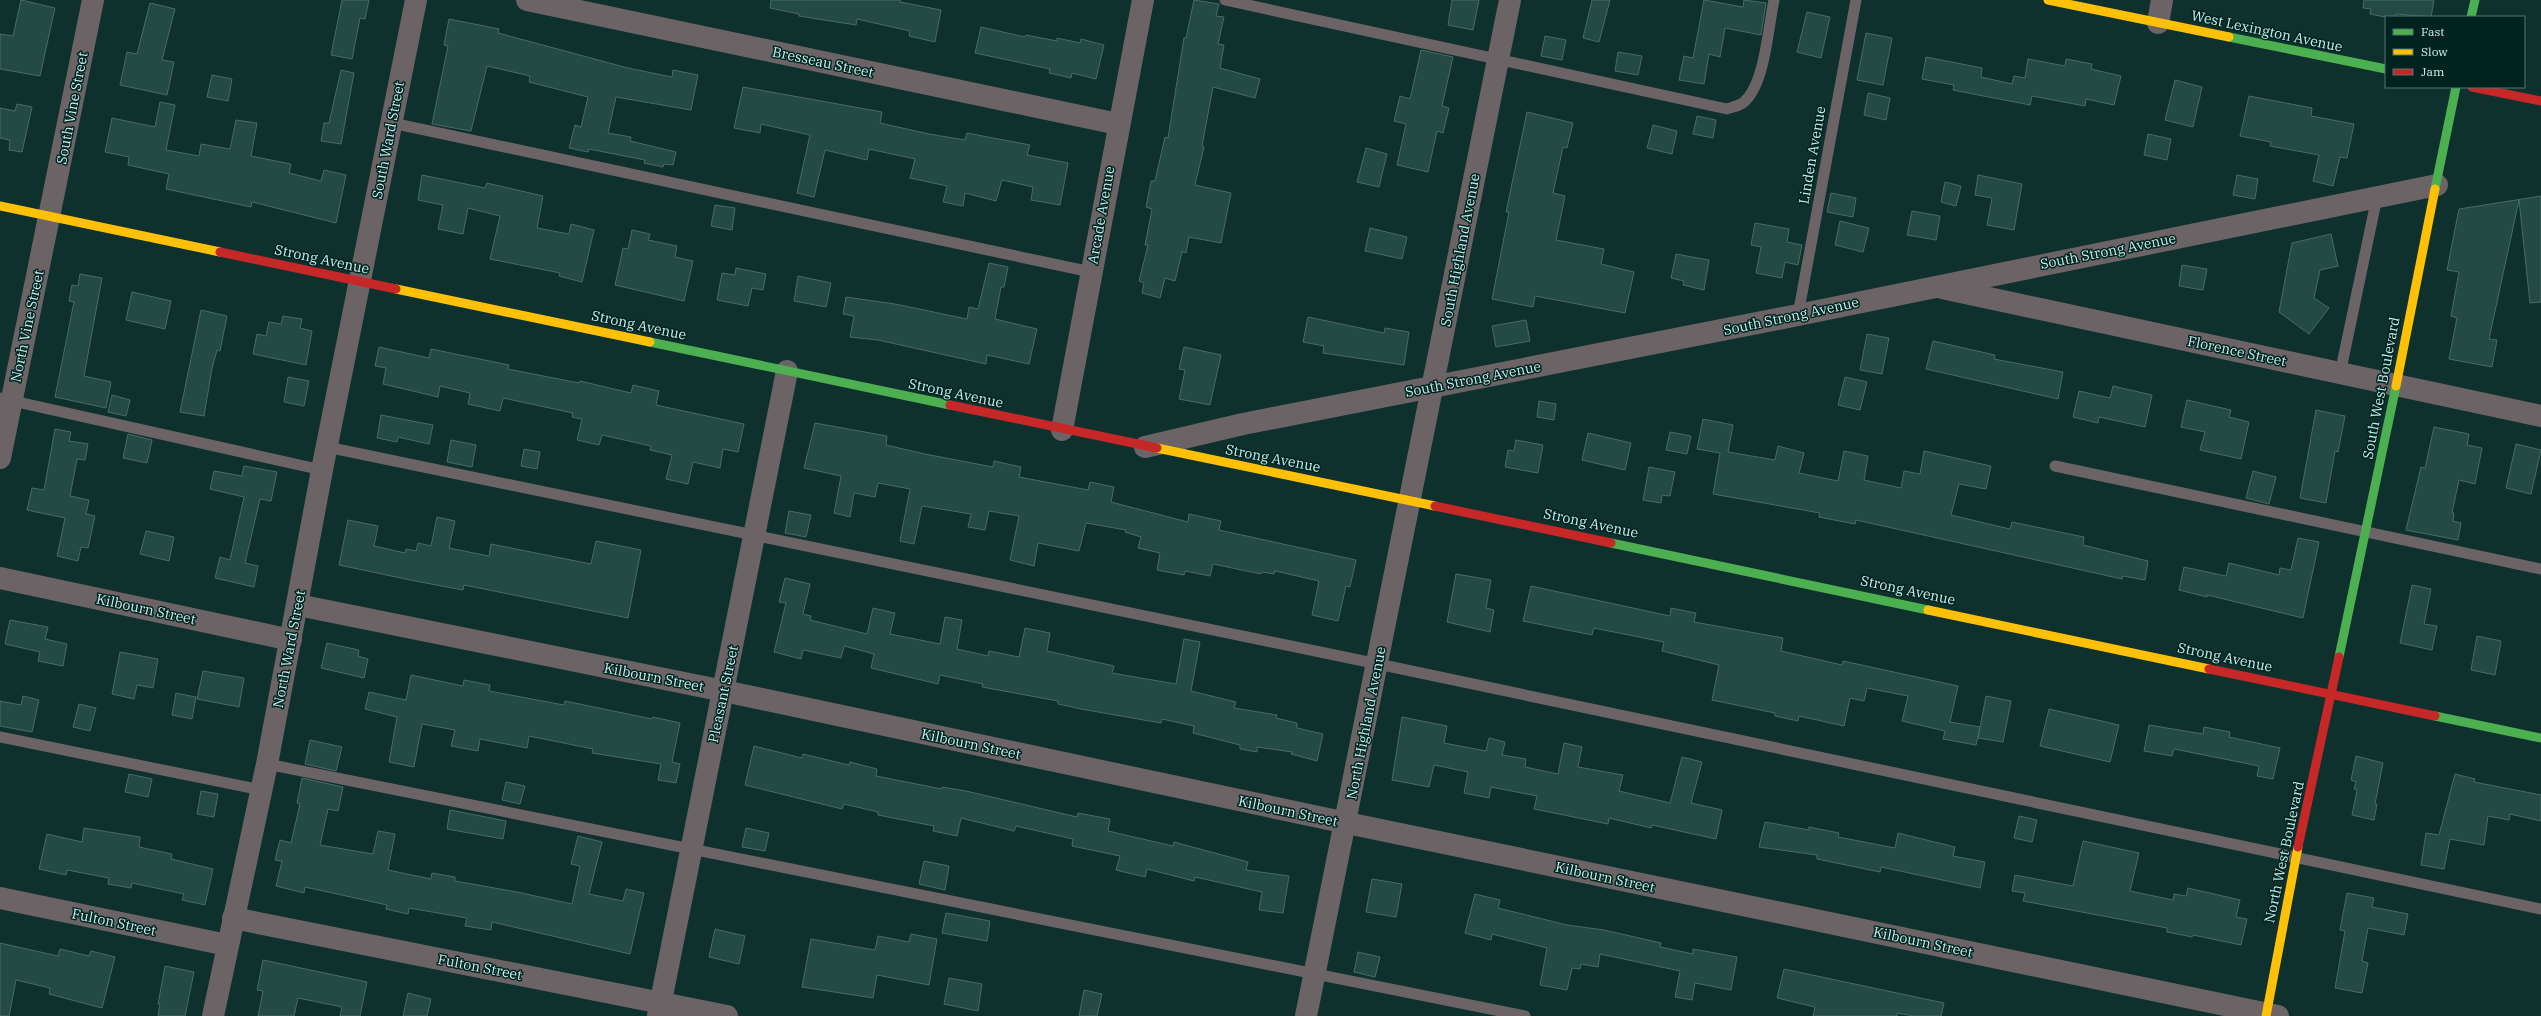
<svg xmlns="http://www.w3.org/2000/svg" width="2541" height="1016" font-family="'IBM Plex Serif',serif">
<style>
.building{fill:#234b43;stroke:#4a6b63}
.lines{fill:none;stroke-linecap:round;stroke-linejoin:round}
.lane{stroke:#6b6366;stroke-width:11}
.street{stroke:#6b6366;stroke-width:22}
.fast{stroke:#4caf50;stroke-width:9}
.slow{stroke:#ffc107;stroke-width:9}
.jam{stroke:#c62828;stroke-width:9}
.labels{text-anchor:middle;stroke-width:3;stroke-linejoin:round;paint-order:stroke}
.street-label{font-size:14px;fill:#c3f2ec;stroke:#012320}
</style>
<rect width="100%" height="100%" fill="#0e312e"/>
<g class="building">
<path d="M21,0L55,8L40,76L0,69V34L13,36Z"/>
<path d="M342,0H369L365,19L360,18L352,59L331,55Z"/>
<path d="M771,0H900V2L941,10L935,42L909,36L910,31L857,19L856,25L799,16V14L770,8Z"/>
<path d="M1194,0L1219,4L1216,16L1224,17L1218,44L1224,45L1220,68L1260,79L1255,98L1213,87L1202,146L1204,147L1195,185L1231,193L1221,243L1189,237L1186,253L1182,252L1175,281L1165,278L1160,298L1142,293L1144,283L1139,281L1148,245H1145L1152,209L1146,207L1151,181H1155L1165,137L1168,138L1184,38H1186Z"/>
<path d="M1452,0H1479L1473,30L1448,25Z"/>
<path d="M1592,0H1610L1599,42L1583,38Z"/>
<path d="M1704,0L1743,7L1744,0L1766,3L1761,35L1725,28L1720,57L1709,54L1704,84L1679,80L1684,56L1693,58Z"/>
<path d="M2364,0H2434L2431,17L2396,14L2395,17H2385L2370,14L2371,9L2363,8Z"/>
<path d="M150,3L175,9L162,60L174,62L167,95L120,85L127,52L137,54Z"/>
<path d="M1807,12L1830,17L1821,58L1797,52Z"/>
<path d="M449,19L499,29L498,33L628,68L672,77L673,70L698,75L691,110L616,97L608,133L631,137L630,141L676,152L673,165L664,164L663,167L644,163L645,160L589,149L588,152L569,148L575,125L581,127L588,97L529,82L530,76L487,66L471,131L432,124L448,46L444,45Z"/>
<path d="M981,27L1025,37L1026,35L1057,41V38L1080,43L1081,39L1104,45L1096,79L1072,73L1071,78L1049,73L1050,69L975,53Z"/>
<path d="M1866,33L1892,38L1883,85L1857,80Z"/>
<path d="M1545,36L1566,40L1562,60L1541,56Z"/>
<path d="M1421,50L1453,57L1442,106L1449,108L1443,133L1437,131L1428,172L1397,165L1406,124L1394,121L1400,96L1410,99Z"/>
<path d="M1618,52L1642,56L1638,75L1615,71Z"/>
<path d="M1926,57L1982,68L1981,77L2012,84L2014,76L2025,78L2028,59L2065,66L2066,59L2092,64L2091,69L2121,76L2114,105L2086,99L2085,106L2032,96L2030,105L1953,90L1954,85L1922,79Z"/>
<path d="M341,70L354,73L341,144L321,141L324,123H329Z"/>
<path d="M212,75L232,79L228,101L207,97Z"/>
<path d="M2175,80L2202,87L2193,127L2165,120Z"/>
<path d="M743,87L882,112L880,123L929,134L965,140L967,133L1030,145L1027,155L1068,163L1060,205L1031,200L1033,187L1002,180L996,201L965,193L963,206L943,202L947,186L910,178L915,159L869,149L867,160L825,150L814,197L797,193L810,135L761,124L760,133L734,128Z"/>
<path d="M1868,93L1890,98L1886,120L1864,115Z"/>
<path d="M2249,96L2312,108L2311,116L2354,124L2347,158L2340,157L2333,186L2313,181L2319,155L2270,146L2271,142L2240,136Z"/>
<path d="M160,102L175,105L166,150L199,156L201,144L230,149L236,120L257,123L251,156L291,164L289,173L321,181L324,170L346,175L336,223L252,202L251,207L166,189L169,174L128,165L129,157L105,152L112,118L155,127Z"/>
<path d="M17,104L32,107L22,152L9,150L10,140L0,138V108L15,111Z"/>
<path d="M1527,112L1573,123L1567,148L1563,147L1553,193L1565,196L1556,240L1604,249L1601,264L1634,272L1625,313L1535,296L1533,307L1492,299L1509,212H1506Z"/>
<path d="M1697,116L1716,120L1713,138L1693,134Z"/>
<path d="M1653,125L1677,131L1672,154L1647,148Z"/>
<path d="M2148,134L2171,139L2167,160L2144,155Z"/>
<path d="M1366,148L1387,154L1379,187L1357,182Z"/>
<path d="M422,175L485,188L487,183L543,196L537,228L569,234L571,224L594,230L582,282L559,276L560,273L490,259L500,216L468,208L463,234L438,229L443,205L418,200Z"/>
<path d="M1978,175L2022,184L2014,230L1987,225L1992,198L1975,195Z"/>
<path d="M2237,175L2258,179L2255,199L2233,195Z"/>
<path d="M1945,182L1961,186L1956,206L1941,202Z"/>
<path d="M1831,193L1856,198L1853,217L1827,212Z"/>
<path d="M2541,196V302L2530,303L2519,200L2489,339L2497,340L2492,367L2449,359L2457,318L2451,316L2459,272L2447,270L2459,209Z"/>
<path d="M715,205L735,208L732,230L711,226Z"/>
<path d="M1912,211L1940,216L1936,240L1907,235Z"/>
<path d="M1840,221L1869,228L1863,252L1835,245Z"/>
<path d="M1755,223L1789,229L1787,242L1802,245L1798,265L1785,262L1782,278L1756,273L1761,247L1751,245Z"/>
<path d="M1370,228L1407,237L1402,259L1365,251Z"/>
<path d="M632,230L650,234L648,240L677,246L675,257L693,261L684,301L615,285L623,248L628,249Z"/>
<path d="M2331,234L2338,266L2320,270L2314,298L2329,308L2309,334L2279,312L2292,243Z"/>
<path d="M1676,254L1709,260L1704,290L1683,285L1684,281L1671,278Z"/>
<path d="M989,263L1008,267L1004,287H1001L995,319L1037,329L1029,364L987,355L986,364L878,340L850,337L854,316L843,314L846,297L895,304L967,319L969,307L978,309Z"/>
<path d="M2182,265L2207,269L2203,290L2179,286Z"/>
<path d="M736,268L766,274L763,290L752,288L748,306L717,300L722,273L735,275Z"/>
<path d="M80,274L102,278L84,376L111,382L106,408L55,397L74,302L69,301L72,285L78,286Z"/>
<path d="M798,276L831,283L826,307L794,301Z"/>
<path d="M132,292L171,301L165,329L126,320Z"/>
<path d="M201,310L227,316L220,351L217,350L212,368L204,416L180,412Z"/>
<path d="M283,316L302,319L300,328L312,331L306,365L253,354L257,334L266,336L269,322L281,324Z"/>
<path d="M1308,317L1384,333L1385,328L1409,332L1404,365L1323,353L1324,346L1303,342Z"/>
<path d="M1526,320L1530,341L1496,347L1492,326Z"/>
<path d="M1867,334L1889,338L1882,374L1860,370Z"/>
<path d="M1933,341L1995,355L1994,359L2063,372L2058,399L1926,369Z"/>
<path d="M379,347L429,358L431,349L509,365L508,369L579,383L580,381L631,393L633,385L659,391L656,405L744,424L738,452L723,449L720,468L693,462L688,484L666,479L672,455L650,450L651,446L602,435L599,445L577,440L582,419L572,417L573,413L503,398L500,411L468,404L470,393L440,386L438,397L383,384L386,368L375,366Z"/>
<path d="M1184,347L1221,355L1210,405L1179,399L1185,370L1179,369Z"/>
<path d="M288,377L309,381L304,406L284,402Z"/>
<path d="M1845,377L1867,382L1860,410L1838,405Z"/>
<path d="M2113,386L2152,395L2145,427L2099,417L2098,423L2073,417L2079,391L2110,398Z"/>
<path d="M112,395L130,400L126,416L108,412Z"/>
<path d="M2187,400L2231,410L2229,417L2249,422L2241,459L2200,450L2205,432L2181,427Z"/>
<path d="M1539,401L1556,404L1554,420L1537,417Z"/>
<path d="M2316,410L2345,416L2338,452L2335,451L2326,503L2300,498Z"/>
<path d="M381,415L433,425L429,444L398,437L397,442L377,438Z"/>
<path d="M1703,419L1733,425L1728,452L1775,460L1778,446L1804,453L1799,473L1838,481L1844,451L1868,456L1864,480L1901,488L1904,471L1920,474L1924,451L1991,466L1986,489L1959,484L1951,515L2010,529L2012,522L2084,537L2083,545L2148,561L2145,580L2123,576L2122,579L1856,520L1855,524L1819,517L1820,513L1713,494L1720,453L1697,449Z"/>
<path d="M815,423L887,436L886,445L925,454L993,467L994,461L1021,467L1019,477L1088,490L1090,482L1114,487L1111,502L1188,522L1189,514L1221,521L1219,530L1356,560L1350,587L1346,586L1338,621L1312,615L1319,581L1275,571L1274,574L1262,572L1261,574L1213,564L1210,576L1185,571L1184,575L1157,570L1160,553L1138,548L1141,537L1125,532L1126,530L1086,523L1079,551L1038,543L1034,566L1010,560L1019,516L989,511L985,530L968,527L971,514L922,506L914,544L900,541L910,489L878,483L875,497L854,493L850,517L834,513L841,476L804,468Z"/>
<path d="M2434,427L2469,434L2467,445L2482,448L2475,484L2459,480L2452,513H2454L2453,521L2461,523L2458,540L2406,530L2421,467L2425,468Z"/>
<path d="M55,429L71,432L69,441L88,444L85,460L77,459L70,496L89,500L86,514L95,516L88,548L81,547L78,561L57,556L65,518L27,510L32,488L44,490Z"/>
<path d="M1670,432L1691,436L1687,454L1666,450Z"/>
<path d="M1588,433L1631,443L1625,470L1582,460Z"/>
<path d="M128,434L152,440L147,463L123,458Z"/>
<path d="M451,440L476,445L472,467L447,462Z"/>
<path d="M1516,440L1543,445L1538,473L1505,467L1508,450L1514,451Z"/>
<path d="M2516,444L2541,450L2531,494L2506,488Z"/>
<path d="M524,449L540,452L537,469L521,466Z"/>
<path d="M244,466L277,472L271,501L260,499L245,563L258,566L254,587L215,578L220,557L230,560L244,497L210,489L214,471L242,476Z"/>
<path d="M1649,467L1675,472L1670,496L1662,495L1661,503L1643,500Z"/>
<path d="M2253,471L2276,477L2269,504L2246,498Z"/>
<path d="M789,511L811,515L806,537L785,533Z"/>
<path d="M437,517L455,521L449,548L489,556L491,544L591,564L596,541L641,550L628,618L464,585L463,590L415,581L339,565L348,520L378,526L374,546L405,553L406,549L416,551L418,543L431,546Z"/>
<path d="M146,531L174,537L169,561L140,554Z"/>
<path d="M2298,538L2319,542L2303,618L2207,595V597L2179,590L2184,567L2226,576L2229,563L2279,575L2280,568L2291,570Z"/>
<path d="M1456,574L1491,580L1486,608L1494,610L1490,632L1447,622Z"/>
<path d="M785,578L810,584L803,614L811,616L810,620L867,634L873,608L895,613L890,634L940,644L945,617L962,620L957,649L988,656L989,651L1019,657L1025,628L1050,633L1047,651L1114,666L1112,673L1176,684L1184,639L1200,642L1191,691L1236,702L1234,708L1277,715L1276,718L1297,723V728L1323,734L1317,761L1291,754L1292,752L1257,747V752L1240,749V745L1193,733L1194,726L1162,719L1161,723L1081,709L1058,704V701L982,687L983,684L940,675L938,684L871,668L874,654L844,646L841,658L803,650L801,659L774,652L786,603L779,602Z"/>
<path d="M2412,585L2431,589L2424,624L2437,626L2432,650L2400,643Z"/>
<path d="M1531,586L1670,616L1671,608L1696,613L1694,622L1783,638L1781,651L1842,665L1843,661L1958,686L1950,722L1980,727L1976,745L1943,739L1945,731L1902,721L1908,696L1867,688L1864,701L1850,698L1844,726L1799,716L1798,721L1775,716V713L1712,700L1719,665L1662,651L1664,642L1594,628L1592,635L1523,621Z"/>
<path d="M10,620L48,627L45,639L67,644L63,666L38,661L40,652L5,644Z"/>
<path d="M2477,636L2501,641L2495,675L2471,670Z"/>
<path d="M327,643L359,650L358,656L368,659L364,678L321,668Z"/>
<path d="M120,652L158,659L153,688L137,685L134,699L112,694Z"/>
<path d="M203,671L244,678L239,707L197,699Z"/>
<path d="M411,675L463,686L464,680L490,685L489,691L564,705L565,701L652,719L653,717L680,723L672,762L680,764L676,783L658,780L661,764L592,753L593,749L529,736L527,748L480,739L478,751L451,746L455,730L422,724L414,767L389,762L397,717L365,709L369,692L406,700Z"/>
<path d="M176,693L196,697L192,719L172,715Z"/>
<path d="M23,696L39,700L32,732L0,726V701L21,705Z"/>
<path d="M1986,696L2011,701L2003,742L1978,738Z"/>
<path d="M79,704L96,708L90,731L73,727Z"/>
<path d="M2049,709L2119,725L2110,762L2040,746Z"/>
<path d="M1402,717L1447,726L1444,743L1486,751L1489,738L1505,742L1502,755L1526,759L1525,767L1558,774L1564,743L1582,747L1578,767L1623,775L1619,791L1670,803L1682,757L1702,762L1691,803L1722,810L1716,839L1652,825L1651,828L1609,818L1608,824L1534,809L1537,796L1491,787L1489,798L1464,793L1468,772L1434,765L1429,787L1392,780Z"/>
<path d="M2149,725L2203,734L2204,727L2230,732L2229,737L2280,748L2273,779L2257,776L2259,766L2174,749L2172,756L2144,751Z"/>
<path d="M310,740L342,747L336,771L305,764Z"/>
<path d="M754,746L802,758L803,754L849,765L850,762L877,769L876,776L942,789V787L966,791L1077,817L1078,813L1110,819L1108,831L1173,846L1174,842L1248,862L1246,870L1289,876L1283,913L1259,910L1262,892L1195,877L1194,881L1147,869L1145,877L1116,870L1120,856L1072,846L1073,839L1016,826L1014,831L961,818L957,836L933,831L934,826L878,815V812L844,804L842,809L745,785Z"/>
<path d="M2356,756L2383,763L2375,804H2377L2374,820L2352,815L2357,790L2354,789L2356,782L2351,780Z"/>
<path d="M129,774L152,779L148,797L125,792Z"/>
<path d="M2455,774L2475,779L2474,782L2541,795V821L2510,814L2509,820L2488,816L2484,845L2450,839L2444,869L2421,865L2426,833L2439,835Z"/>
<path d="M302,778L343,787L338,811L328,809L320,845L373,854L378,831L395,834L388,870L431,879L432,873L455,877V881L517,892L572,904L580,866L571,864L578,836L602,842L589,894L623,901L626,889L644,893L630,954L492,922L491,930L465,926L467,918L409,908L408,914L386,909L387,905L305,887L304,893L276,886L282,861L275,860L280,840L291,843L300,804L297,803Z"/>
<path d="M506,782L525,786L520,804L502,800Z"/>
<path d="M201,791L218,794L214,817L197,814Z"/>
<path d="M450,810L506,821L503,839L447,829Z"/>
<path d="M2019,816L2037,820L2032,842L2014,838Z"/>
<path d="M1765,822L1809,830V827L1839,833L1838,837L1895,848L1898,833L1955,847L1953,856L1985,862L1980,888L1881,867L1880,872L1817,859V855L1759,847Z"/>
<path d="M84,828L140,837L139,847L172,854L171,859L213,869L205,905L182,900L184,894L132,883L131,888L108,884L109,878L67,870L66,875L39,869L47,834L82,842Z"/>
<path d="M746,828L769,833L765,851L742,847Z"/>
<path d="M2083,841L2139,853L2130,891L2173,900L2174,894L2186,896L2188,888L2240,900L2236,917L2247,919L2241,945L2193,935L2192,937L2167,932V928L2023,901L2025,893L2012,891L2015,875L2073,886Z"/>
<path d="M924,861L949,866L945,890L919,884Z"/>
<path d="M1372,879L1402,884L1396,917L1366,912Z"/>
<path d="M2347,893L2374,898L2372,907L2408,914L2404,935L2368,928L2362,961L2368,963L2362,993L2335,988L2345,931L2340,930Z"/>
<path d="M1475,894L1500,900L1498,908L1567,925L1604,930L1661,943L1660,947L1693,954V949L1737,957L1731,990L1695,983L1692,1000L1675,997L1680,971L1600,954L1598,967L1581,964L1580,969L1572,968L1567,990L1540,985L1547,948L1492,934L1491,940L1465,933Z"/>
<path d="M946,913L990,921L987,941L942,933Z"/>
<path d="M715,929L745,936L739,964L709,957Z"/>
<path d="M911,934L937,939L929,985L877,975L873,998L802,987L811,939L875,950L878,936L909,942Z"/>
<path d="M0,943L58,956L60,949L89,956L91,951L115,957L102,1008L49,994L50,988L16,980L9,1016H0Z"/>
<path d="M1358,952L1380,957L1375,977L1354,972Z"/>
<path d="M263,960L367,982L360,1016H340L342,1007L298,998L294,1016H258L263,991L257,990Z"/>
<path d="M165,966L194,972L185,1016H158L160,1004H158Z"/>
<path d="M1784,969L1944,1003L1941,1016H1913L1897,1013V1016H1813L1815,1007L1777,998Z"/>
<path d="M949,978L982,984L978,1011L944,1004Z"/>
<path d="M1084,990L1102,994L1097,1016H1079Z"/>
<path d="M408,993L431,999L427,1016H403Z"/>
</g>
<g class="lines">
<g class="lane">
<path d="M1225,0L1727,109C1732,107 1740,106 1744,102C1765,84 1768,28 1774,0"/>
<path d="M392,123L1091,272"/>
<path d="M1798,315L1856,0"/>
<path d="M2340,374L2377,197"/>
<path d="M0,398L322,470"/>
<path d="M327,447L1378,664L2541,909"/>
<path d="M2055,466L2541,569"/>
<path d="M0,737L261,790"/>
<path d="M267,764L1525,1016"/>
</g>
<g class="street">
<path d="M527,0L1118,124"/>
<path d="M2158,23L2162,0"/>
<path d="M1942,288L2541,416"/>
<path d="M1062,430L1143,0"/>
<path d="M1145,447L1243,424L1798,315L2437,185"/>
<path d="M0,458L93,0"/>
<path d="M0,578L291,640"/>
<path d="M298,605L724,691L1347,823L2278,1016"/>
<path d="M0,898L227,945"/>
<path d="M233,918L727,1016"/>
<path d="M213,1016L267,764L322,470L416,0"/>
<path d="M658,1016L787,371"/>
<path d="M1306,1016L1510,0"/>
</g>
<g class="fast">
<path d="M2471,17L2475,0"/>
<path d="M2229,37L2386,69"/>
<path d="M2435,189L2456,87"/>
<path d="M650,342L950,405"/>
<path d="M1611,543L1928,610"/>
<path d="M2339,657L2396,386"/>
<path d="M2435,716L2541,738"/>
</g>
<g class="slow">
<path d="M2048,0L2229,37"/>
<path d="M0,206L220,252"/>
<path d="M396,289L650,342"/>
<path d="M2396,386L2435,189"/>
<path d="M1157,448L1435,506"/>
<path d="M1928,610L2209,669"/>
<path d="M2266,1016L2298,847"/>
</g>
<g class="jam">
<path d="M2472,87L2541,101"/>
<path d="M220,252L396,289"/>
<path d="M950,405L1157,448"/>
<path d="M1435,506L1611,543"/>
<path d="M2209,669L2435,716"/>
<path d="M2298,847L2339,657"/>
</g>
</g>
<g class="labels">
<g class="street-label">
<text transform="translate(2267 31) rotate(12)" y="5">West Lexington Avenue</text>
<text transform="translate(823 62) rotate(12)" y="5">Bresseau Street</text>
<text transform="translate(72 108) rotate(-79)" y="5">South Vine Street</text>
<text transform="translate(388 140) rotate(-79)" y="5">South Ward Street</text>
<text transform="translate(1812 155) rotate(-80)" y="5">Linden Avenue</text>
<text transform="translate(1101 215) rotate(-80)" y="5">Arcade Avenue</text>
<text transform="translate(1460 250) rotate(-79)" y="5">South Highland Avenue</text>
<text transform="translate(2108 251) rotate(-11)" y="5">South Strong Avenue</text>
<text transform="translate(322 259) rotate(12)" y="5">Strong Avenue</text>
<text transform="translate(1791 316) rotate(-12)" y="5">South Strong Avenue</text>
<text transform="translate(639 325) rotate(12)" y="5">Strong Avenue</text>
<text transform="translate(27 326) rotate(-78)" y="5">North Vine Street</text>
<text transform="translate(2237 351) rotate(12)" y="5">Florence Street</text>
<text transform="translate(1473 379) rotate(-11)" y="5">South Strong Avenue</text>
<text transform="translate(2381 388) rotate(-79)" y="5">South West Boulevard</text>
<text transform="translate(956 393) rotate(12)" y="5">Strong Avenue</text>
<text transform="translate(1273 458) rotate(11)" y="5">Strong Avenue</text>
<text transform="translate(1591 523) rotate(12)" y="5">Strong Avenue</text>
<text transform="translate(1908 590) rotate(12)" y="5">Strong Avenue</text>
<text transform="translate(146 609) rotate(12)" y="5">Kilbourn Street</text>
<text transform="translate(289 649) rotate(-79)" y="5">North Ward Street</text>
<text transform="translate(2225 657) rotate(12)" y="5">Strong Avenue</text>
<text transform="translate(654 677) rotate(11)" y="5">Kilbourn Street</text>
<text transform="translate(723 694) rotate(-78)" y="5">Pleasant Street</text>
<text transform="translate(1366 723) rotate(-79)" y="5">North Highland Avenue</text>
<text transform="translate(971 744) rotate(12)" y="5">Kilbourn Street</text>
<text transform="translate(1288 811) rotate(12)" y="5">Kilbourn Street</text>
<text transform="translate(2284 852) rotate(-78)" y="5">North West Boulevard</text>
<text transform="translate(1605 877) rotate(12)" y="5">Kilbourn Street</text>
<text transform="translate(114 922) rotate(12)" y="5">Fulton Street</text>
<text transform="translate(1923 942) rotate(12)" y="5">Kilbourn Street</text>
<text transform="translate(480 967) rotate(11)" y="5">Fulton Street</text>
</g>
</g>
<rect x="2385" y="16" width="140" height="72" fill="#012320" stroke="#4f7672"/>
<rect x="2393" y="29" width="20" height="6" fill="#4caf50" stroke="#4f7672"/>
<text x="2421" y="36" font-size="12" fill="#c3f2ec">Fast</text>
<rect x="2393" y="49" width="20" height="6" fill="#ffc107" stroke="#4f7672"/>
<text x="2421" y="56" font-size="12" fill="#c3f2ec">Slow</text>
<rect x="2393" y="69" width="20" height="6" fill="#c62828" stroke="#4f7672"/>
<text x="2421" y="76" font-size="12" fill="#c3f2ec">Jam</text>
</svg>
